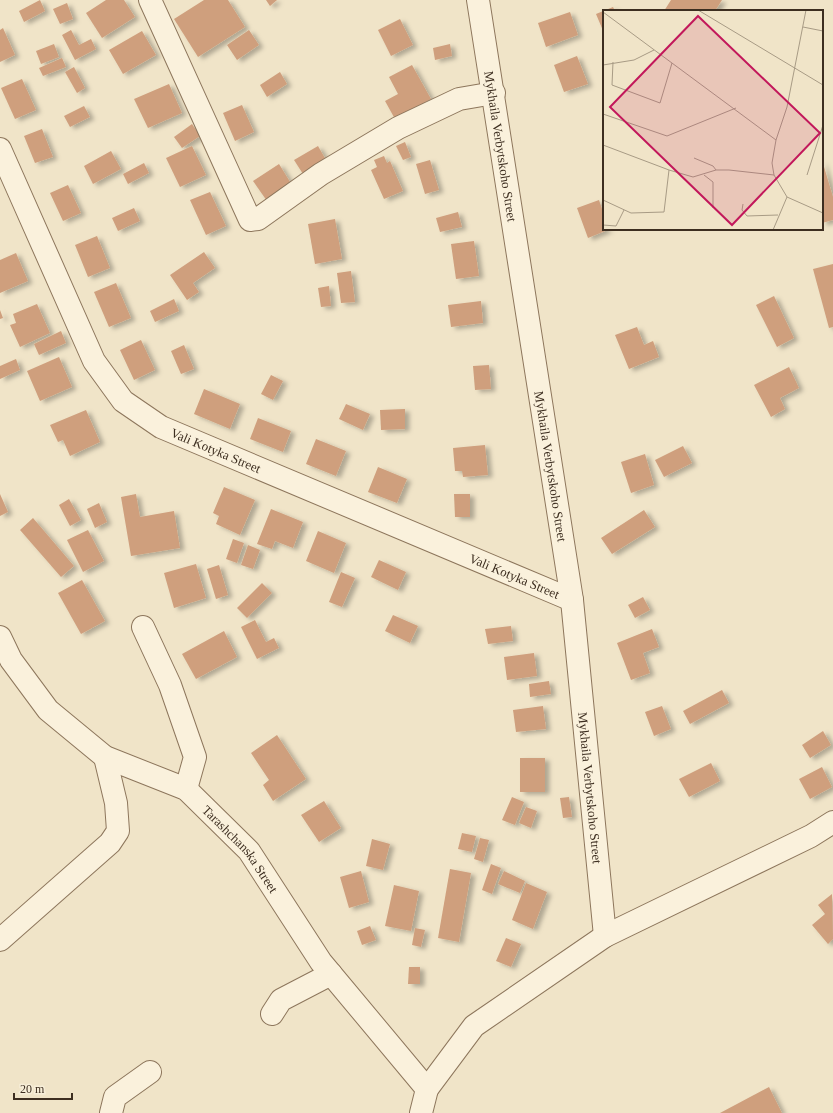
<svg xmlns="http://www.w3.org/2000/svg" width="833" height="1113" font-family="'Times New Roman',serif">
<style>
.building{fill:#cf9f7d;filter:url(#shadow)}
.lines{fill:none;stroke-linecap:round;stroke-linejoin:round}
.minor-casing{stroke:#8d765c;stroke-width:24}
.minor{stroke:#faf1dc;stroke-width:22}
.labels{text-anchor:middle;stroke-width:3;stroke-linejoin:round;paint-order:stroke}
.street-label{font-size:13px;fill:#3d2e20;stroke:#f7eed8}
.inset-road{fill:none;stroke:#a89b85;stroke-width:1}
.view{fill:#c2185b;fill-opacity:0.15;stroke:#c2185b;stroke-width:2}
.inset-edge{fill:none;stroke:#3d2e20;stroke-width:2}
</style>
<defs>
<filter id="shadow"><feDropShadow dx="4.5" dy="2.5" stdDeviation="2" flood-color="#0004"/></filter>
</defs>
<rect width="100%" height="100%" fill="#f0e4c8"/>
<g class="building">
<path d="M40,0L45,11L24,22L19,11Z"/>
<path d="M106,0H124L135,17L102,38L86,13Z"/>
<path d="M204,0H228L245,27L198,57L174,19Z"/>
<path d="M266,0H277L270,6Z"/>
<path d="M671,0H722L715,11H664Z"/>
<path d="M67,3L73,19L60,24L53,9Z"/>
<path d="M613,7L615,11H604V33L596,14Z"/>
<path d="M570,12L578,35L546,47L538,23Z"/>
<path d="M400,19L413,45L391,56L378,30Z"/>
<path d="M3,28L15,55L0,62V30Z"/>
<path d="M71,30L79,45L91,39L96,49L75,60L62,35Z"/>
<path d="M249,30L259,45L237,60L227,45Z"/>
<path d="M142,31L156,55L123,74L109,50Z"/>
<path d="M54,44L59,57L41,64L36,51Z"/>
<path d="M450,44L452,56L435,60L433,48Z"/>
<path d="M577,56L588,84L564,92L554,65Z"/>
<path d="M62,58L66,67L43,76L39,68Z"/>
<path d="M412,65L431,99L395,119L385,101L398,94L389,77Z"/>
<path d="M74,67L85,88L77,93L65,72Z"/>
<path d="M280,72L287,84L267,97L260,85Z"/>
<path d="M22,79L36,110L15,119L1,88Z"/>
<path d="M169,84L182,113L148,128L134,99Z"/>
<path d="M242,105L254,132L235,141L223,113Z"/>
<path d="M84,106L90,117L70,127L64,116Z"/>
<path d="M192,124L200,136L182,148L174,137Z"/>
<path d="M42,129L53,157L35,163L24,136Z"/>
<path d="M405,142L411,157L403,160L396,146Z"/>
<path d="M192,146L206,175L180,187L166,158Z"/>
<path d="M318,146L326,160L303,174L294,160Z"/>
<path d="M111,151L121,169L93,184L84,166Z"/>
<path d="M384,156L387,163L390,161L403,191L384,199L371,170L377,167L374,160Z"/>
<path d="M430,160L439,190L425,194L416,164Z"/>
<path d="M822,160L833,197V220L822,223Z"/>
<path d="M144,163L149,173L128,184L123,174Z"/>
<path d="M279,164L292,185L267,201L253,181Z"/>
<path d="M68,185L81,213L63,221L50,193Z"/>
<path d="M210,192L226,226L206,235L190,200Z"/>
<path d="M599,200L604,215V229H610L588,238L577,208Z"/>
<path d="M134,208L140,221L118,231L112,218Z"/>
<path d="M458,212L462,227L440,232L436,218Z"/>
<path d="M335,219L342,259L315,264L308,224Z"/>
<path d="M97,236L110,268L88,277L75,245Z"/>
<path d="M474,241L479,276L456,279L451,244Z"/>
<path d="M204,252L215,268L193,283L199,292L187,300L170,275Z"/>
<path d="M16,253L28,281L0,293V260Z"/>
<path d="M833,264V327L829,328L813,269Z"/>
<path d="M351,271L355,302L341,303L337,273Z"/>
<path d="M116,283L131,318L109,327L94,292Z"/>
<path d="M329,286L331,306L321,307L318,288Z"/>
<path d="M774,296L794,338L777,347L756,305Z"/>
<path d="M174,299L179,311L155,322L150,311Z"/>
<path d="M481,301L483,323L451,327L448,305Z"/>
<path d="M37,304L50,333L20,347L10,325L16,323L13,314Z"/>
<path d="M0,310L3,318L0,319Z"/>
<path d="M637,327L644,345L653,341L659,357L629,369L615,335Z"/>
<path d="M61,331L66,343L39,355L34,344Z"/>
<path d="M141,340L155,370L134,380L120,350Z"/>
<path d="M184,345L194,369L181,374L171,351Z"/>
<path d="M59,357L72,387L40,401L27,371Z"/>
<path d="M16,359L20,370L0,379V366Z"/>
<path d="M489,365L491,389L475,390L473,366Z"/>
<path d="M789,367L799,388L780,398L785,409L771,417L754,385Z"/>
<path d="M271,375L283,381L273,400L261,394Z"/>
<path d="M204,389L240,404L230,429L194,414Z"/>
<path d="M346,404L370,414L363,430L339,419Z"/>
<path d="M405,409V429L381,430L380,410Z"/>
<path d="M86,410L100,442L70,456L63,440L58,442L50,425Z"/>
<path d="M258,418L291,431L283,452L250,439Z"/>
<path d="M316,439L346,451L336,476L306,464Z"/>
<path d="M485,445L488,475L463,477L462,471H455L453,448Z"/>
<path d="M683,446L692,463L664,477L655,460Z"/>
<path d="M645,454L654,485L631,493L621,462Z"/>
<path d="M378,467L407,479L397,503L368,492Z"/>
<path d="M224,487L255,500L240,535L216,524L219,516L213,513Z"/>
<path d="M0,494L8,512L0,516Z"/>
<path d="M136,494L140,517L174,511L180,548L131,556L121,497Z"/>
<path d="M454,494H470V517H455Z"/>
<path d="M69,499L81,520L70,526L59,505Z"/>
<path d="M99,503L107,522L95,528L87,509Z"/>
<path d="M271,509L303,522L293,548L275,541L272,549L257,544Z"/>
<path d="M644,510L655,527L612,554L601,538Z"/>
<path d="M33,518L74,566L61,577L20,530Z"/>
<path d="M88,530L104,561L83,572L67,540Z"/>
<path d="M318,531L346,543L334,573L306,561Z"/>
<path d="M233,539L244,543L237,563L226,559Z"/>
<path d="M248,545L260,550L253,569L241,565Z"/>
<path d="M379,560L406,572L398,590L371,577Z"/>
<path d="M196,564L206,598L174,608L164,573Z"/>
<path d="M219,565L228,595L216,599L207,569Z"/>
<path d="M341,572L355,578L342,607L329,602Z"/>
<path d="M82,580L105,621L81,634L58,593Z"/>
<path d="M262,583L272,593L247,618L237,608Z"/>
<path d="M643,597L650,610L635,618L628,605Z"/>
<path d="M393,615L418,626L410,643L385,631Z"/>
<path d="M255,620L266,642L274,638L279,648L257,659L241,627Z"/>
<path d="M511,626L513,641L488,644L485,629Z"/>
<path d="M652,629L659,647L643,653L650,673L631,680L617,643Z"/>
<path d="M224,631L237,657L196,679L182,654Z"/>
<path d="M534,653L537,676L507,680L504,657Z"/>
<path d="M549,681L551,694L530,697L529,684Z"/>
<path d="M722,690L729,703L690,724L683,711Z"/>
<path d="M543,706L546,729L516,732L513,710Z"/>
<path d="M662,706L671,729L654,736L645,712Z"/>
<path d="M823,731L831,745L810,758L802,745Z"/>
<path d="M277,735L306,779L273,801L263,785L269,780L251,753Z"/>
<rect x="520" y="758" width="25" height="34"/>
<path d="M711,763L720,781L689,797L679,779Z"/>
<path d="M822,767L832,787L810,799L799,779Z"/>
<path d="M512,797L524,802L515,825L502,820Z"/>
<path d="M569,797L572,817L563,818L560,798Z"/>
<path d="M324,801L341,828L319,842L301,815Z"/>
<path d="M526,807L537,811L531,828L519,823Z"/>
<path d="M462,833L476,836L472,852L458,849Z"/>
<path d="M480,838L489,840L483,862L474,859Z"/>
<path d="M372,839L390,844L383,870L366,866Z"/>
<path d="M491,864L501,868L492,894L482,890Z"/>
<path d="M450,869L471,873L459,942L438,938Z"/>
<path d="M361,871L369,902L349,908L340,877Z"/>
<path d="M504,871L525,881L520,893L498,884Z"/>
<path d="M526,883L547,892L533,929L512,920Z"/>
<path d="M394,885L419,891L411,931L385,926Z"/>
<path d="M832,894L833,939L828,944L812,925L825,914L818,905Z"/>
<path d="M370,926L376,940L362,945L357,931Z"/>
<path d="M415,928L425,930L421,947L412,945Z"/>
<path d="M506,938L521,944L511,967L496,961Z"/>
<path d="M409,967H420V984H408Z"/>
<path d="M769,1087L782,1113H720Z"/>
</g>
<g class="lines">
<g class="minor-casing">
<g id="minor">
<path d="M150,0L250,220L258,219L321,174L398,128L459,99L494,93"/>
<path id="s1" d="M478,0L572,600L605,936"/>
<path id="s2" d="M0,149L94,361L123,401L161,427L572,600"/>
<path d="M143,627L170,685L195,757L186,789"/>
<path id="s3" d="M0,637L11,660L48,710L105,757L186,789L249,851L321,962L427,1089L421,1113"/>
<path d="M0,940L110,843L118,831L116,803L105,757"/>
<path d="M272,1014L281,1000L331,974"/>
<path d="M427,1089L474,1026L605,936L811,836L833,822"/>
<path d="M111,1113L115,1097L150,1072"/>
</g>
</g>
<use href="#minor" class="minor"/>
</g>
<g class="labels">
<g class="street-label">
<text dy="5" stroke="none"><textPath href="#s1" startOffset="148">Mykhaila Verbytskoho Street</textPath></text>
<text dy="5" stroke="none"><textPath href="#s2" startOffset="387">Vali Kotyka Street</textPath></text>
<text dy="5" stroke="none"><textPath href="#s1" startOffset="472">Mykhaila Verbytskoho Street</textPath></text>
<text dy="5" stroke="none"><textPath href="#s2" startOffset="711">Vali Kotyka Street</textPath></text>
<text dy="5" stroke="none"><textPath href="#s1" startOffset="796">Mykhaila Verbytskoho Street</textPath></text>
<text dy="5" stroke="none"><textPath href="#s3" startOffset="330">Tarashchanska Street</textPath></text>
</g>
</g>
<g transform="translate(603 10)">
<rect width="220" height="220" fill="#f0e4c8"/>
<path class="inset-road" d="M95,0L220,75M0,2L173,130M200,17L220,21M10,52L9,75L57,93L69,53M0,55L31,50L51,40M0,104L64,126L133,98M0,135L66,160M91,148L110,156L113,160M101,165L110,172V198M171,165L169,153L173,130L184,97L203,0M204,165L220,115M0,190L28,203L61,202L66,160L90,167L113,160H126L171,165L184,187L220,203M140,194L139,200L144,206L175,205M0,215L13,216L21,200M170,220L184,187"/>
<path class="view" d="M95,6L217,123L129,215L7,97Z"/>
<rect width="220" height="220" class="inset-edge"/>
</g>
<path d="M14 1093v6h58v-6" fill="none" stroke="#3d2e20" stroke-width="2"/>
<text x="20" y="1093" font-size="12" fill="#3d2e20" stroke="#f7eed8" stroke-width="3" paint-order="stroke">20 m</text>
</svg>
